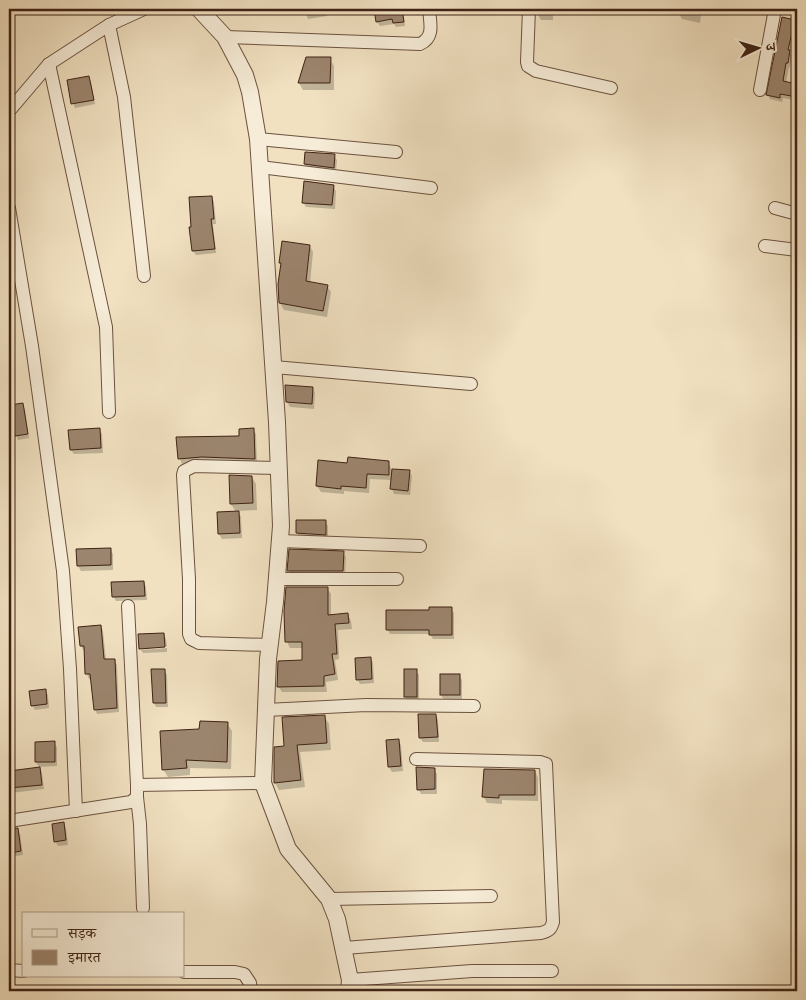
<svg xmlns="http://www.w3.org/2000/svg" width="806" height="1000" font-family="'IM FELL French Canon','Noto Serif Devanagari',serif">
<style>
.shadow{fill:#0003}
.building{fill:#9c856e;stroke:#3f2214}
.lines{fill:none;stroke-linecap:round;stroke-linejoin:round}
.minor-casing{stroke:#6c523f;stroke-width:14}
.tertiary-casing{stroke:#6c523f;stroke-width:18}
.minor{stroke:#f6ecd7;stroke-width:12}
.tertiary{stroke:#f6ecd7;stroke-width:16}
</style>
<rect width="100%" height="100%" fill="#f1e1c1"/>
<filter id="stains"><feTurbulence type="fractalNoise" baseFrequency=".004" numOctaves="4"/><feColorMatrix values="0 0 0 0 .2 0 0 0 0 .09 0 0 0 0 .02 0 0 0 .5 -.17"/></filter>
<radialGradient id="worn" r=".72"><stop offset=".6" stop-color="#630" stop-opacity="0"/><stop offset="1" stop-color="#630" stop-opacity=".3"/></radialGradient>
<g class="shadow">
<path d="M304,9H326L327,16L308,19Z"/>
<path d="M375,9H403L405,26L396,27L394,24L380,26L377,22Z"/>
<path d="M538,9H553V20H541L538,15Z"/>
<path d="M680,9H702L700,23L682,19L679,14Z"/>
<path d="M794,21L796,26L790,53L792,56L790,67H789L786,83L797,85V101L783,98L782,102L770,99L768,95Z"/>
<path d="M330,59L334,66V90H303L299,83Z"/>
<path d="M89,77L91,82L95,104L75,108L73,103Z"/>
<path d="M334,156L337,160L336,172L308,169L305,164Z"/>
<path d="M333,186L336,191L335,209L306,207L303,202Z"/>
<path d="M212,197L214,202L216,224H213L216,253L196,255L193,251Z"/>
<path d="M310,246L313,252L310,283L327,286L331,292L327,317L284,310L280,303L282,265L280,263Z"/>
<path d="M313,388L315,393L314,409L290,407L287,402Z"/>
<path d="M22,404L25,409L29,438L18,440L16,435Z"/>
<path d="M99,429L102,434L103,453L74,454L71,450Z"/>
<path d="M253,430L256,434L257,464L205,461L182,464L180,459L177,438L240,437Z"/>
<path d="M320,461L349,464L388,462L392,470L409,471L412,476L410,495L394,494L392,489L393,480L370,479L369,493L344,491V494L321,492L317,486Z"/>
<path d="M252,477L256,484L257,510L238,511L241,517L242,538L222,539L219,534L218,513L236,512L231,504Z"/>
<path d="M297,521H325L328,526V539L300,538L297,533Z"/>
<path d="M110,549L113,554V570L81,571L78,566Z"/>
<path d="M343,553L346,557L345,575H291L289,571Z"/>
<path d="M144,582L146,587L147,600L116,601L113,596Z"/>
<path d="M327,588L331,594V616L348,615L351,621L352,629L338,630L339,659L335,660L338,680L326,682L327,692H282L278,686L303,661V648H290L287,642Z"/>
<path d="M451,609L454,613V639H433L430,634H390L388,630L430,611Z"/>
<path d="M101,626L103,631L106,660H114L117,665L119,712L97,714L95,709L92,679H89L87,674L86,651H84L81,646L80,628Z"/>
<path d="M163,634L166,639L167,646L141,648V649L140,636Z"/>
<path d="M167,648V652L143,653L141,650Z"/>
<path d="M371,659L373,663L374,683L360,684L357,679Z"/>
<path d="M164,670L167,675L168,707H156L154,703Z"/>
<path d="M416,671L419,675V702H408L405,697Z"/>
<path d="M459,675L462,680V699L444,700L441,695Z"/>
<path d="M45,691L48,695L49,708L35,710L32,705Z"/>
<path d="M436,715L438,720L439,742H423L420,738Z"/>
<path d="M324,716L329,724L331,750L300,752L305,787L279,790L275,783L276,748L285,747Z"/>
<path d="M227,723L232,731L231,769L190,768V775L168,777L163,769L201,730Z"/>
<path d="M398,741L401,745L403,771L392,772L389,767Z"/>
<path d="M36,743H54L57,747V766L39,767L36,762Z"/>
<path d="M40,768L42,773L44,789L11,793L9,789V772Z"/>
<path d="M434,769L437,774V794H421L419,790Z"/>
<path d="M535,771L538,778V801L502,800V804L487,803L484,797Z"/>
<path d="M63,824L66,828L68,845L58,846L55,841Z"/>
<path d="M17,829L20,834L23,855L9,857V830Z"/>
</g>
<g class="building">
<path d="M374,9H402L404,22L393,23L392,19L376,22Z"/>
<path d="M782,17L795,20L788,50H790L788,63H786L783,81L797,84V97L780,94V98L766,95Z"/>
<path d="M306,57H331L330,83H298Z"/>
<path d="M89,76L94,100L71,104L67,80Z"/>
<path d="M305,152L335,154L334,168L304,164Z"/>
<path d="M304,181L334,185L332,205L302,203Z"/>
<path d="M212,196L214,219H211L215,249L192,251L189,227H191L189,197Z"/>
<path d="M282,241L310,245L306,281L328,285L323,311L279,303L278,284L281,263H279Z"/>
<path d="M285,385L313,387L312,404L286,402Z"/>
<path d="M23,403L28,434L15,436L10,405Z"/>
<path d="M100,428L101,448L70,450L68,430Z"/>
<path d="M254,428L255,459L202,457L178,459L176,437L239,436V429Z"/>
<path d="M348,457L389,461V475L367,474L366,488L341,486V489L316,486L318,460L347,463Z"/>
<path d="M392,469L410,470L408,491L390,489Z"/>
<path d="M229,475L252,476L253,503L230,504Z"/>
<path d="M239,511L240,533L218,534L217,512Z"/>
<path d="M296,520H326V535L296,533Z"/>
<path d="M111,548V565L77,566L76,549Z"/>
<path d="M289,549L344,551L343,571H287Z"/>
<path d="M144,581L145,596L112,597L111,582Z"/>
<path d="M286,587H328V615L348,613L349,623L335,624L337,654H332L335,674L324,676V686L277,687L278,661L302,660V642H285L284,611Z"/>
<path d="M429,607H452V635H429V630H386V610H429Z"/>
<path d="M101,625L104,659H115L117,708L94,710L90,674H85L84,646H80L78,627Z"/>
<path d="M164,633L165,647L139,649L138,634Z"/>
<path d="M371,657L372,679L356,680L355,658Z"/>
<path d="M151,669H165L166,703H153Z"/>
<rect x="404" y="669" width="13" height="28"/>
<rect x="440" y="674" width="20" height="21"/>
<path d="M46,689L47,704L31,706L29,691Z"/>
<path d="M418,714H436L438,737L419,738Z"/>
<path d="M325,715L327,743L297,745L301,780L274,783V747L284,746L282,717Z"/>
<path d="M200,721L228,722L227,762L186,760L187,768L162,770L160,731L199,729Z"/>
<path d="M399,739L401,766L388,767L386,740Z"/>
<path d="M55,741V762H35V742Z"/>
<path d="M40,767L42,785L9,788V771Z"/>
<path d="M416,767L435,768V789L417,790Z"/>
<path d="M484,769L535,770V795H499V798L482,797Z"/>
<path d="M64,822L66,840L54,842L52,824Z"/>
<path d="M18,828L21,851L9,853V829Z"/>
</g>
<g class="lines">
<g class="minor-casing">
<g id="minor">
<path d="M529,9L527,62L528,66L536,71L611,88"/>
<path d="M109,25L124,97L144,276"/>
<path d="M225,37L420,44C435,37 430,23 429,9"/>
<path d="M49,64L106,327L109,412"/>
<path d="M760,90L775,9"/>
<path d="M9,111L49,64L109,25L144,9"/>
<path d="M258,139L396,152"/>
<path d="M260,167L431,188"/>
<path d="M9,208L32,346L63,571L70,669L76,811"/>
<path d="M775,208L797,214"/>
<path d="M765,246L797,250"/>
<path d="M274,367L471,384"/>
<path d="M280,541L420,546"/>
<path d="M277,579H397"/>
<path d="M128,606L137,785"/>
<path d="M269,645L199,643L191,639L189,634V579L183,475L184,471L194,466L279,468"/>
<path d="M266,710L366,705L474,706"/>
<path d="M137,797L140,824L143,908"/>
<path d="M9,821L131,802L137,797V785L263,783"/>
<path d="M329,899L491,896"/>
<path d="M344,948L541,933C549,931 551,929 553,922L546,764L540,762L416,759"/>
<path d="M9,970L24,971"/>
<path d="M184,972H235L244,974L250,983L251,991"/>
<path d="M350,980L472,971H552"/>
</g>
</g>
<g class="tertiary-casing">
<path id="tertiary" d="M199,9L225,37L245,75L250,92L258,139L277,422L281,526L275,602L268,659L263,783L288,849L329,899L337,919L350,980L349,991"/>
</g>
<use href="#minor" class="minor"/>
<use href="#tertiary" class="tertiary"/>
</g>
<rect width="806" height="1000" fill="none" stroke="#f1e1c1" stroke-width="30"/>
<rect x="10" y="10" width="786" height="980" fill="none" stroke="#3f2214" stroke-width="2.5"/>
<rect x="15" y="15" width="776" height="970" fill="none" stroke="#3f2214"/>
<rect x="22" y="912" width="162" height="65" fill="#f6ecd7" stroke="#ad9b89"/>
<rect x="32" y="929" width="25" height="8" fill="#f6ecd7" stroke="#ad9b89"/>
<text x="68" y="938" font-size="15" fill="#3f2214">सड़क</text>
<rect x="32" y="950" width="25" height="15" fill="#9c856e" stroke="#ad9b89"/>
<text x="68" y="962" font-size="15" fill="#3f2214">इमारत</text>
<g transform="translate(758 48) rotate(85)" stroke="#f6ecd7" stroke-width="4" paint-order="stroke">
<path d="M0-4L9 19L0 12L-9 19Z" fill="#3f2214"/>
<text y="-8" font-size="14" font-weight="bold" text-anchor="middle" fill="#3f2214">उ</text>
</g>
<rect width="100%" height="100%" filter="url(#stains)"/>
<rect width="100%" height="100%" fill="url(#worn)"/>
</svg>
